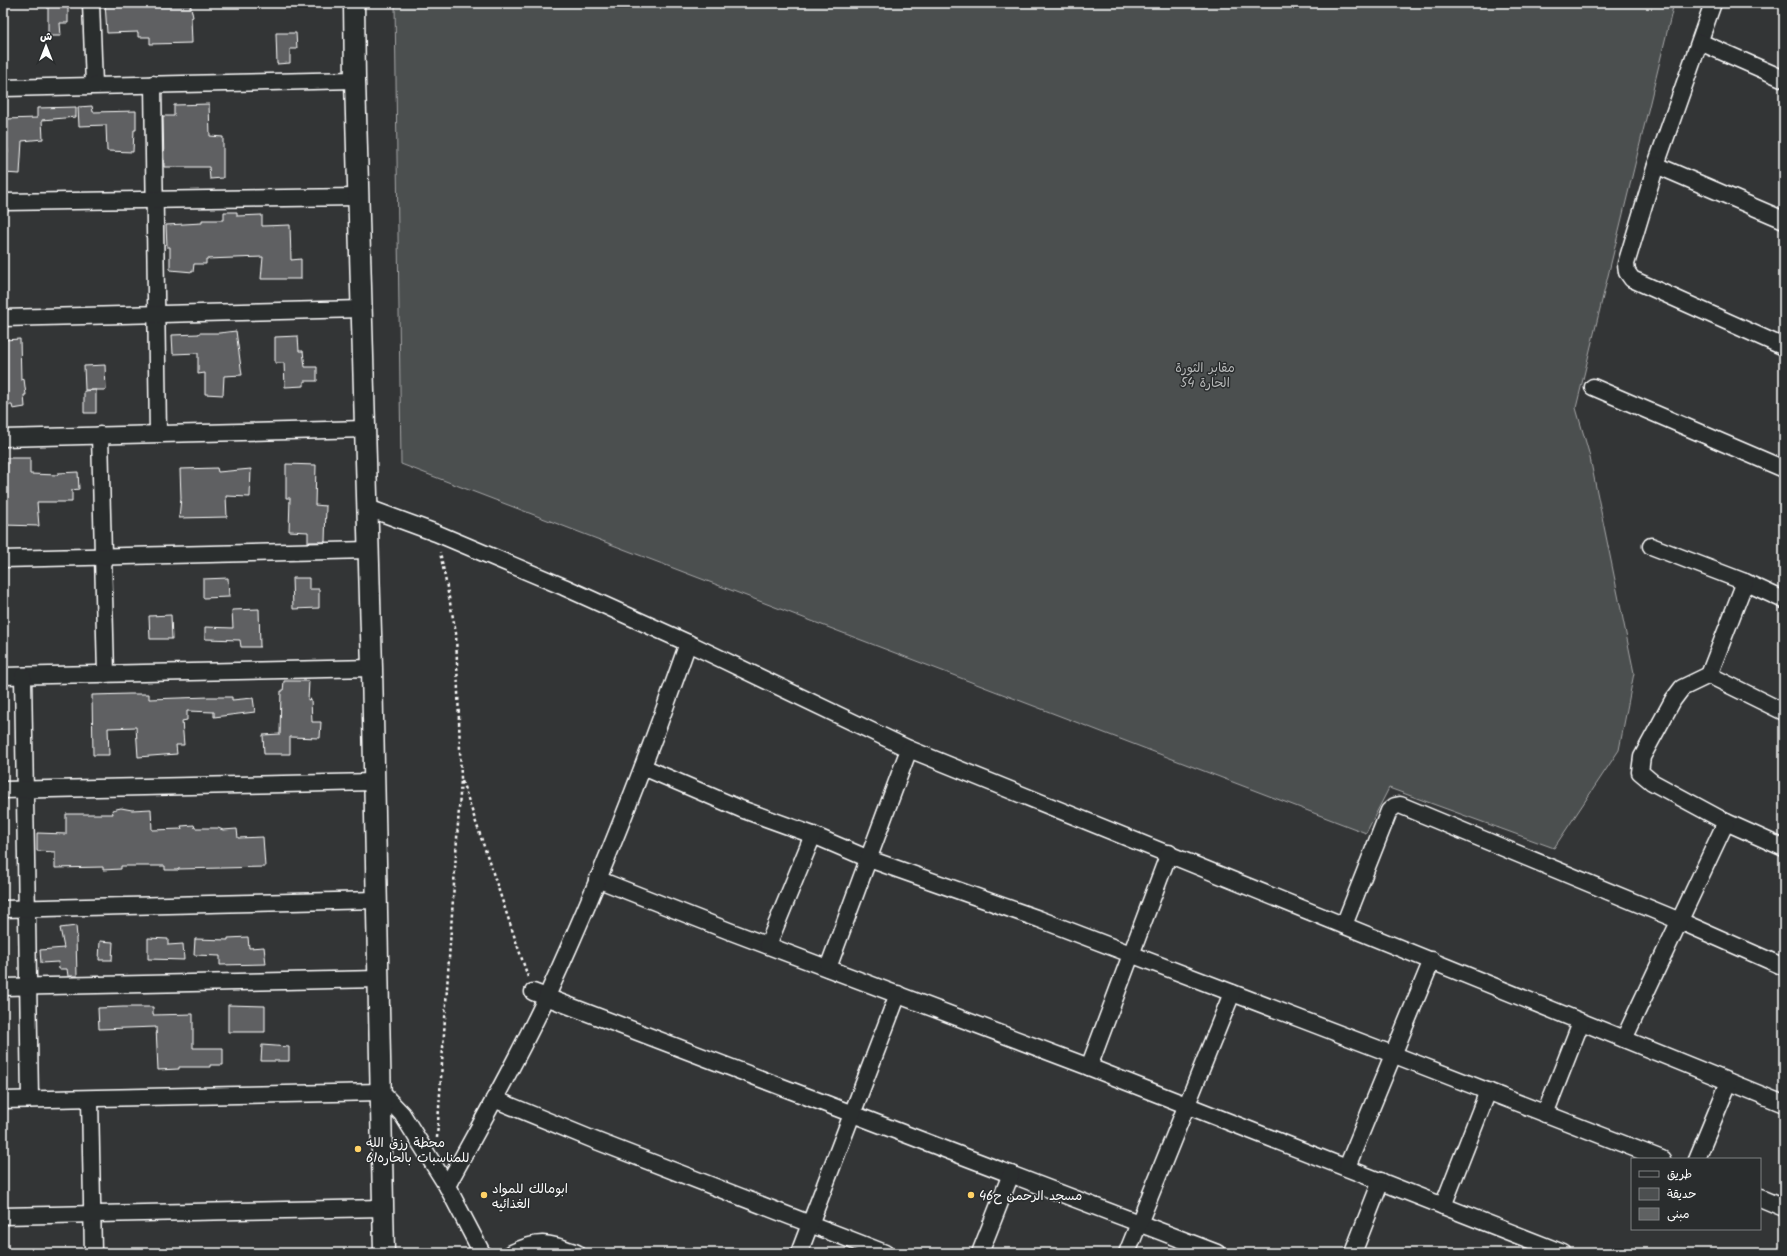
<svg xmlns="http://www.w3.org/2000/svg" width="1787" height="1256" font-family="Kalam,'Playpen Sans Arabic',sans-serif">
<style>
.green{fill:#4c4f50;stroke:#a6a7a8}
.building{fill:#5f6162;stroke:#fff}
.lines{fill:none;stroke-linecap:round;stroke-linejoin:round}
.minor-casing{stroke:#fff;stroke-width:19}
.major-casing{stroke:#fff;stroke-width:23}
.path{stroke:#fff;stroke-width:2.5;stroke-dasharray:3 3;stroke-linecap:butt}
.minor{stroke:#2a2d2e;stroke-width:16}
.major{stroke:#2a2d2e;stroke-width:20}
.poi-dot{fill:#ffd166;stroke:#2a2d2e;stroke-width:1.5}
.labels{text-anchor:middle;stroke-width:3;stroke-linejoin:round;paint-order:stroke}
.park-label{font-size:13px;fill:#b7b9b9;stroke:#2a2d2e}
.poi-label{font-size:13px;fill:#fff;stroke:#2a2d2e;text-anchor:start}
</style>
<rect width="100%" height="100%" fill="#333536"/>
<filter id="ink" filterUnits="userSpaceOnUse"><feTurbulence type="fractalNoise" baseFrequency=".025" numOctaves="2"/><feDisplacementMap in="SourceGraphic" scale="8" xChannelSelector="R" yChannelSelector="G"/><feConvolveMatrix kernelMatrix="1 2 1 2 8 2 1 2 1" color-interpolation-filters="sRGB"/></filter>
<g filter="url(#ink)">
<path class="green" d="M395,3H1674L1576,408L1589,453L1634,673L1619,750L1554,848L1389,788L1366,833L401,464Z"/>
<g class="building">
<path d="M48,3H68V23H60L61,36H48Z"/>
<path d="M105,3H190L193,17L191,18L192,43L150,44V37H138V32L107,33Z"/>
<path d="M276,33H296L297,49H290V63L277,64Z"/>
<path d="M209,104L210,136L223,137V178L210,179L209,167H164L163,116H174V105Z"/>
<path d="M92,106L93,112L136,111V130H134L133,152L107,151L106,125L79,126L78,107Z"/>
<path d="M76,107V117L42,120L43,139L22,141L20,174L3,173V153H8L5,119L37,118V108Z"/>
<path d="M224,212H237V216L262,215V226L290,225L291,260L301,259V279H261L263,257L206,259V264H194L193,272L170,270V247H167L166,225L202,223V220H224Z"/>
<path d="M236,331L242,375L224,376L223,395L205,394V373L198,374V353L173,354L172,335L199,334V333H219Z"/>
<path d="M298,336L299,351H303L305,367H317V381H304V386L285,387L284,363H275V337Z"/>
<path d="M20,339L21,380L24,379L26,395H24L25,407L13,409L12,405H3V340Z"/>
<path d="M105,365L106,390H85L84,366Z"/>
<path d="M96,390V413H84V391Z"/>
<path d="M3,458H30V474L58,475V473L78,472L79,489L72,490V502H37L39,526L3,525Z"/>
<path d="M286,464L316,465L315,505L326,506L325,542H308V532L289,531L290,498H286Z"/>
<path d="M217,468L218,472L251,469L250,497L226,496L227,517L179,518L181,498L180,469Z"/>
<path d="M228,578L229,597L203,598V579Z"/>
<path d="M292,578H309V589H319V608L293,609Z"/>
<path d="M259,609L260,647H241L240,640L205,639V627L233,628L232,610Z"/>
<path d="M171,615L172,639H150L149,616Z"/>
<path d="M284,681H309L308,700L311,699L312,722H321L320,738L290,737V754H264L263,735L280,734L281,691H283Z"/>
<path d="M130,694H149V699L209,697H232V700L253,698L255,712L214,717V712L187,711V720L182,721L184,745H176L177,754L138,757L136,727L108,728L109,755H93L92,695Z"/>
<path d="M121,808L132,810L151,809L152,830L182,829L181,826L194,825L195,828H218L223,830L237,829L238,838L263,837L265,867L178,869V870H165V866H121V869L103,870V867L55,868V852L37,851V833L66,834V814H113L112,810Z"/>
<path d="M76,926L77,937L76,938L77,976H68L67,969H59L58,962L41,963L40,950L64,948L60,928Z"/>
<path d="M248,937L249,948L264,947L266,964L220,965V956L194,955L195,939L228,940V938Z"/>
<path d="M148,938L168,939V945L183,944L184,960L148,959Z"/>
<path d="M100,941L113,942L112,960H99Z"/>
<path d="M228,1005L265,1006V1032H228Z"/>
<path d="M123,1007H153V1015L193,1014V1048H223V1065H210V1067H179V1069L158,1070L156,1027L99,1029L98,1008Z"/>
<path d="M262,1045L289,1047V1061H261Z"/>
</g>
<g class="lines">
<g class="minor-casing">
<g id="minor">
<path d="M91,3L94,85"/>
<path d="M1713,3L1656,165L1626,264L1627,272L1632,279L1784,347"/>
<path d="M1700,42L1784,79"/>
<path d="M153,84L158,434"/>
<path d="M3,88L355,80"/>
<path d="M1656,165L1784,220"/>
<path d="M3,202L358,197"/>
<path d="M3,318L362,309"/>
<path d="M1593,387L1784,469"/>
<path d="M100,435L106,674"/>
<path d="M3,438L366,429"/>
<path d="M368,508L436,533L564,587L688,643L909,749L1784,1104"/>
<path d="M1651,546L1745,582L1784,600"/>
<path d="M3,559L368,550"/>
<path d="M1745,582L1709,675L1784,712"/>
<path d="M1709,675L1682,688L1673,700L1642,757L1640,772L1652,782L1726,822L1784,848"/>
<path d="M3,676L372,668"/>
<path d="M23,676L30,1099"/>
<path d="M643,767L741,809L813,835L869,859L1039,919L1392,1054L1662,1159"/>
<path d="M3,790L374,782"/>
<path d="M597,879L729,931L1089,1067L1563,1253"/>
<path d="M3,909L377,900"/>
<path d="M1344,925L1389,811L1395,806L1400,805L1680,921L1784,967"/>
<path d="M768,945L813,835"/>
<path d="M828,968L909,749"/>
<path d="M3,987L379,979"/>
<path d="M533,992L1217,1253"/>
<path d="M1624,1039L1726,822"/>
<path d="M1089,1067L1169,853"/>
<path d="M90,1099L93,1253"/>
<path d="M494,1099L594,1140L885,1253"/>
<path d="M3,1100L381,1092L402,1114L447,1186L482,1253"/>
<path d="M1545,1114L1581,1022"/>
<path d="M1697,1159L1729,1082"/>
<path d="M1347,1167L1432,960"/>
<path d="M447,1186C481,1123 517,1061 547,996C600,881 646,763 688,643"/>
<path d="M1760,1198L1784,1208"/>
<path d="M1443,1206L1488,1091"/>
<path d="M3,1216L383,1208"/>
<path d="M512,1253C540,1239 548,1243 577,1253"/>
<path d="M799,1253L898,994"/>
<path d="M980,1253L1011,1174"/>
<path d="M1127,1253L1232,993"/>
<path d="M1353,1253L1381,1181"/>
</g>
</g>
<g class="major-casing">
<path id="major" d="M354,3L355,80L372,668L384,1253"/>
</g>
<g class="path">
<path d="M462,781L528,977"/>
<path d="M437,1138L461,779L456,633L440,552"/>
</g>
<use href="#minor" class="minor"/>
<use href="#major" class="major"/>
</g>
</g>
<g class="poi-dot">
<circle cx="358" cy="1149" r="4"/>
<circle cx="484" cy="1195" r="4"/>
<circle cx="971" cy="1195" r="4"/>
</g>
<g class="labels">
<g class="park-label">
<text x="1205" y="372">مقابر الثورة<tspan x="1205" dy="15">الحارة 54</tspan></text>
</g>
<g class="poi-label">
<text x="366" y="1147">محطة رزق الله<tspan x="366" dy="15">للمناسبات بالحاره61</tspan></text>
<text x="492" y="1193">ابومالك للمواد<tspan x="492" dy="15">الغذائيه</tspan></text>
<text x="979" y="1200">مسجد الرحمن ح46</text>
</g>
</g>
<rect width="1787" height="1256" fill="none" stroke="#2a2d2e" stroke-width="16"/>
<rect x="8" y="8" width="1771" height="1240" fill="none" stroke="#fff" stroke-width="1.5" filter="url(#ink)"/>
<rect x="1631" y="1158" width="130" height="72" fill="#2a2d2e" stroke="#7f8182"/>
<rect x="1639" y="1171" width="20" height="6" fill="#2a2d2e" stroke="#7f8182"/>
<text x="1667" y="1178" font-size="12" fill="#ffffff">طريق</text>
<rect x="1639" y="1188" width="20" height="12" fill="#4c4f50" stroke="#7f8182"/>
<text x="1667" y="1198" font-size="12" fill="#ffffff">حديقة</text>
<rect x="1639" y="1208" width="20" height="12" fill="#5f6162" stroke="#7f8182"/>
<text x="1667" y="1218" font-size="12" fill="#ffffff">مبنى</text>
<g transform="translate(46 46)" stroke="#2a2d2e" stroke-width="3" paint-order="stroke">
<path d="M0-3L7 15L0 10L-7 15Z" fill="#ffffff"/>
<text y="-6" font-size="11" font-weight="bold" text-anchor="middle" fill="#ffffff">ش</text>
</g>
</svg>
